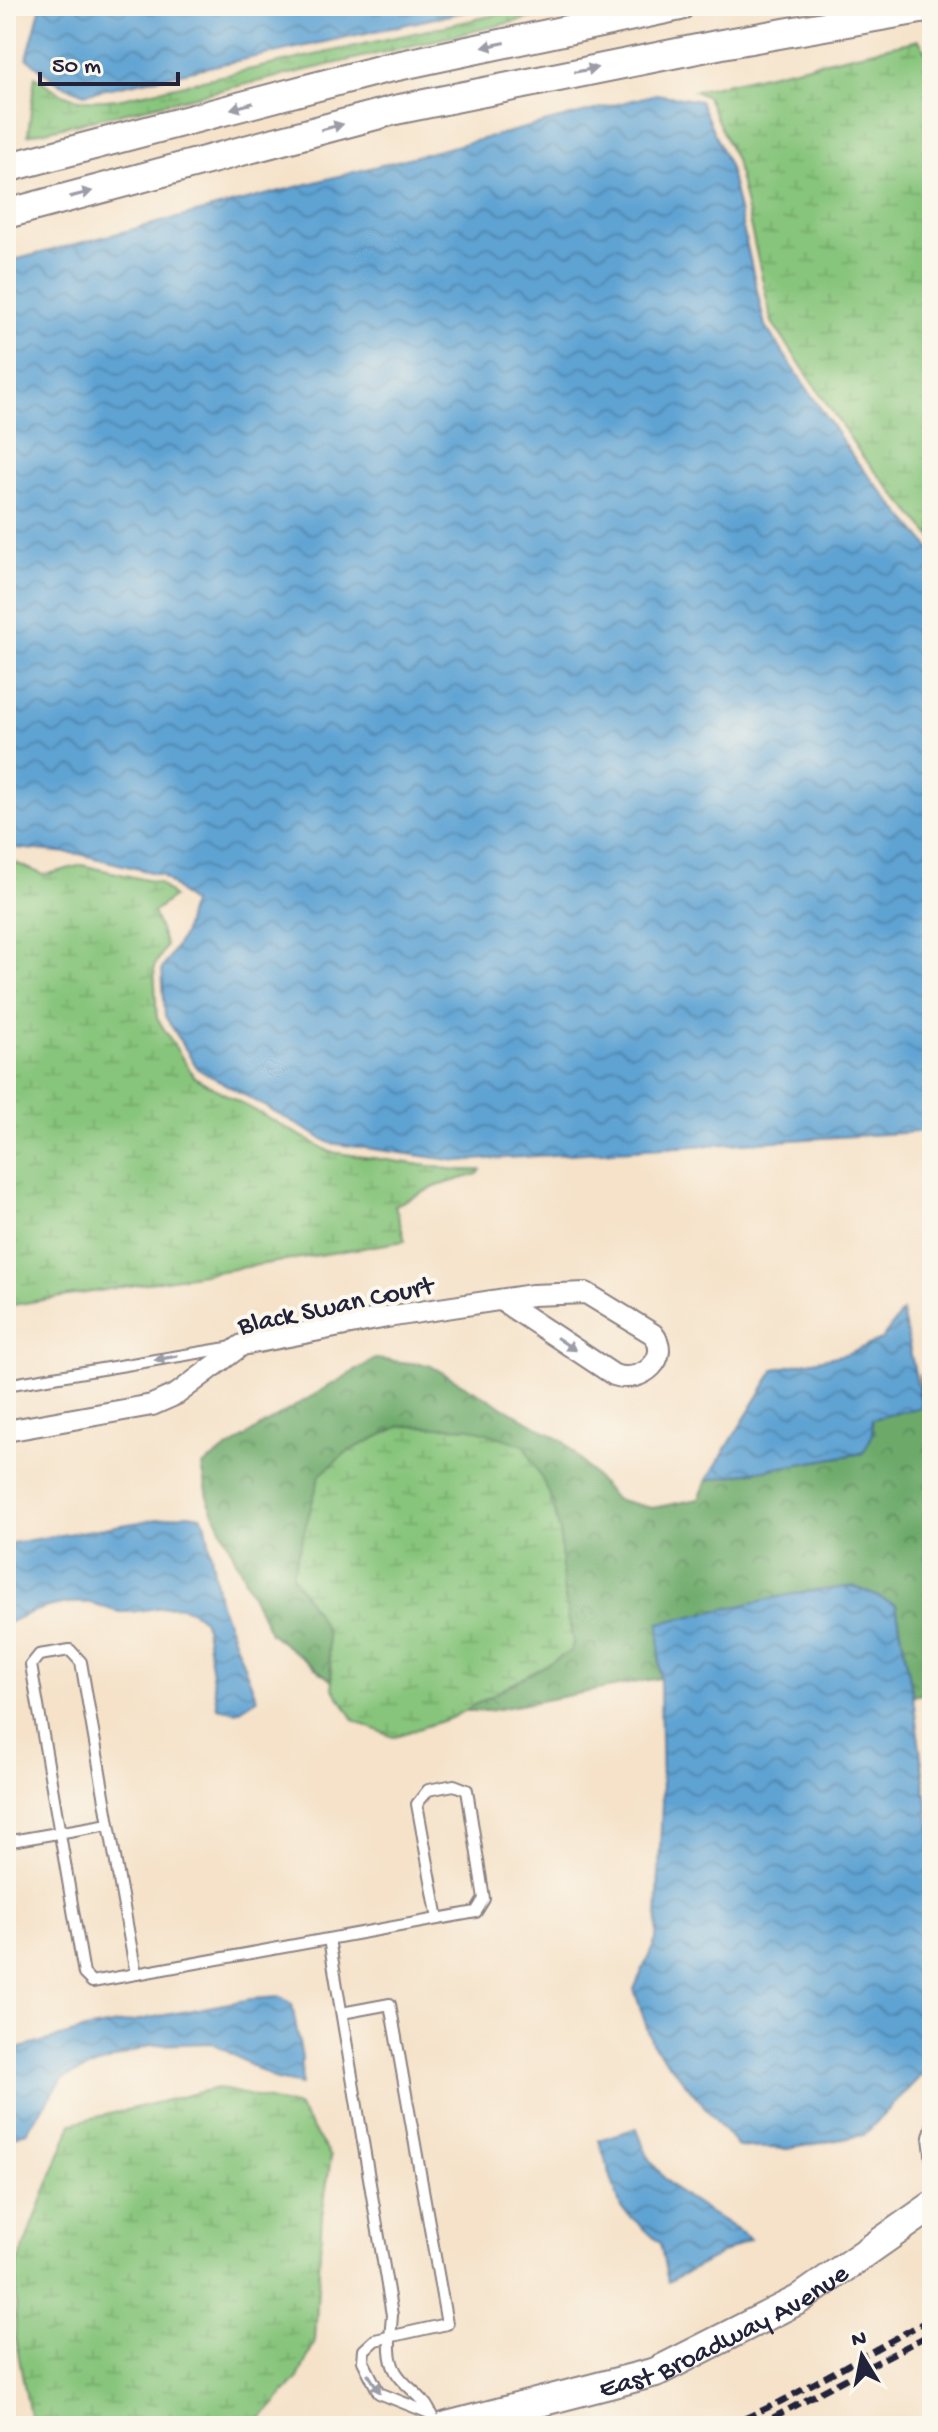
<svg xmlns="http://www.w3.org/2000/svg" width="938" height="2432" font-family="'Gochi Hand',sans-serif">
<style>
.forest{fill:url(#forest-crowns);stroke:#486653;stroke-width:2}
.wetland{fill:url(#wetland-marsh);stroke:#54745b;stroke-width:2}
.water{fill:url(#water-waves);stroke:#406287;stroke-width:2}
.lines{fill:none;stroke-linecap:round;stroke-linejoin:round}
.service-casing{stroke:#8c8282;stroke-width:14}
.minor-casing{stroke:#8c8282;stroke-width:24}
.secondary-casing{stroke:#8c8282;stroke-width:32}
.service{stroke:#fff;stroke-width:10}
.minor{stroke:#fff;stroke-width:20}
.secondary{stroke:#fff;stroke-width:28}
.rail{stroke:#22223b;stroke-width:6;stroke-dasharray:12 6;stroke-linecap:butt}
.oneway{fill:#9c9ca7}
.labels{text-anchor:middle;stroke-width:8;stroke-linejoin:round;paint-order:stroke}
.street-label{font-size:28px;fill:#22223b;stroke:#fbf7ec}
</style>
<defs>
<pattern id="forest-crowns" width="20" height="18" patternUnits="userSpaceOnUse" patternTransform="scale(2)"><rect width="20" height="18" fill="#6daa6b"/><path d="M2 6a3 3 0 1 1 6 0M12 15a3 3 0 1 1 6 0" fill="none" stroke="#598a59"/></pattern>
<pattern id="wetland-marsh" width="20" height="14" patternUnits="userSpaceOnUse" patternTransform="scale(2)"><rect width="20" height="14" fill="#87c57b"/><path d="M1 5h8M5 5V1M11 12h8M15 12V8" fill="none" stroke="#74a96b"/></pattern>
<pattern id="water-waves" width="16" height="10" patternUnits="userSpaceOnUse" patternTransform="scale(2)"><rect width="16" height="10" fill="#5fa3d3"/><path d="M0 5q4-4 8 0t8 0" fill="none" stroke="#4e84ac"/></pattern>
</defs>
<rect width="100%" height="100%" fill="#fbf7ec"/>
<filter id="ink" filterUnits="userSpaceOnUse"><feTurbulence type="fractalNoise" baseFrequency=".0125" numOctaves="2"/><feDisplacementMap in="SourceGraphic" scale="16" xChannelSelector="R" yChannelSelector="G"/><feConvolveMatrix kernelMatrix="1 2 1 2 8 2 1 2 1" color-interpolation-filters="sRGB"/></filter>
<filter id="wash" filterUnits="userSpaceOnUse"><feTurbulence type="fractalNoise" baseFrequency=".006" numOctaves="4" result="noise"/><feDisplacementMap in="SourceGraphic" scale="32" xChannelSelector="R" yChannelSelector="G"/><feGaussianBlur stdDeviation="1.8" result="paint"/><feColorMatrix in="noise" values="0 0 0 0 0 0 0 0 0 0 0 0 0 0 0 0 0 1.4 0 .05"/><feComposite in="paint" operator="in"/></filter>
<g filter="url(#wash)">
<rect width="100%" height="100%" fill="#f5e2c9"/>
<path class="forest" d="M375,1359L429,1365L563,1441L615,1499L652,1508L699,1499L707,1480L862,1453L872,1419L922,1407L919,1374L932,1437V1692L913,1696L896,1605L659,1623L660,1678L488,1711H464L573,1643L563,1588L471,1428L401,1426L347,1452L292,1575L326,1629L332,1681L270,1633L209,1502L202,1466L263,1425Z"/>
<g class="wetland">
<path d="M535,6H581L28,135L35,76C66,100 79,103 118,99Z"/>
<path d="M919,40L932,62V537L862,456L772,322L736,162L707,97L694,91Z"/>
<path d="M6,859L44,875L82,865L159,883L173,897L153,912L166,946L154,967L157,1018L194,1077L330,1152L457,1170H481L478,1174L437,1186L395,1205L405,1241L6,1306Z"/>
<path d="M401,1426L471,1428L524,1445L549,1493L560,1532L563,1588L573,1643L571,1651L451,1718L393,1737L355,1721L333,1688L326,1629L292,1575L320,1475L347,1452Z"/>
<path d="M217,2088L298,2107L331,2157L322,2215L315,2341L298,2378L255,2426H32L15,2337L17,2265L72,2123Z"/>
</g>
<g class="water">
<path d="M41,6H491L84,94L56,82L27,58Z"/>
<path d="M656,94L700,101L729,166L765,326L856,461L932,550V1131L458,1161L330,1143L198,1069L165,1016L162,969L183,935L191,903L162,875L79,854L6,847V262Z"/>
<path d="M902,1312L922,1407L872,1419L873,1434L863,1453L707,1480L775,1369L846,1354L881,1340Z"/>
<path d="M188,1514L201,1516L206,1524L219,1601L257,1699L237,1712L217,1707L204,1621C180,1593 151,1614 121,1612C110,1611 101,1605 91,1603C62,1600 31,1611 6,1624V1544Z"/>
<path d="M854,1586L896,1605L913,1696L932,1840V2064L864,2135L788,2149L738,2147L652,2043L634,1989L656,1940L662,1803L659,1623L793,1594Z"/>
<path d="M281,1997L292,2004L302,2058L301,2085L277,2080L212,2043L151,2045L63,2078L26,2132L6,2139V2052L85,2030L251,1999Z"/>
<path d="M637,2128C656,2193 701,2203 750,2239L668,2282L660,2243L621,2208L599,2140Z"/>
</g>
</g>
<g filter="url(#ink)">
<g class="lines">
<g class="service-casing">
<g id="service">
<path d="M6,1385L233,1347"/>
<path d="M6,1842L109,1824L136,1974L92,1982L84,1974L31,1665L39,1655L70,1650L81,1662L109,1824"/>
<path d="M329,1939L392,2315C391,2333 386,2355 396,2372C406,2389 426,2396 432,2417"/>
<path d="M136,1974L476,1912L484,1899L467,1790L454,1785L428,1790L417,1804L438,1919"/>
<path d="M342,2013L390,2004L447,2324L375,2340L364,2350L363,2361L379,2393L432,2414"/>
<path d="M932,2126L929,2137L932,2162"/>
</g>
</g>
<g class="minor-casing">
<path id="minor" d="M6,1431L152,1405L177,1394L242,1345L387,1317L532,1295L586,1293L653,1334C672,1357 642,1385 614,1375L501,1300"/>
</g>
<g class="secondary-casing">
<g id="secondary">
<path d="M6,168L383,69L680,6"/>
<path d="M6,214L395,110L722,44L932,7"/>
<path id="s1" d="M447,2426L656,2372L798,2300L932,2206"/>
</g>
</g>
<use href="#service" class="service"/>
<use href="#minor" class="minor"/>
<use href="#secondary" class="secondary"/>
<g class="rail">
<path d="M728,2426L780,2402L932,2318"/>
<path d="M757,2426L932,2333"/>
</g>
</g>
<defs><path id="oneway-solid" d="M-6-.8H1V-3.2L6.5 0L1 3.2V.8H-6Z" transform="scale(2)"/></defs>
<g class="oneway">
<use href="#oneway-solid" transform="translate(494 45) rotate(168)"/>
<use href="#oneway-solid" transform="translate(586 70) rotate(-11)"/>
<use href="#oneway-solid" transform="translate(242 106) rotate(165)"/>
<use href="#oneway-solid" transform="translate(332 127) rotate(-15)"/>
<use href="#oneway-solid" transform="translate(81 194) rotate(-15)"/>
<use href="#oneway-solid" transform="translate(566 1344) rotate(34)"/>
<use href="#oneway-solid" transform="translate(166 1358) rotate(170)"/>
<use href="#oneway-solid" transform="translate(374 2383) rotate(57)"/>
</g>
</g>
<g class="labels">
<g class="street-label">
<text transform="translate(335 1303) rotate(-12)" y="10">Black Swan Court</text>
<text dy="10" stroke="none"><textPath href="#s1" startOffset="294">East Broadway Avenue</textPath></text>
</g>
</g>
<rect width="938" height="2432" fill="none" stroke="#fbf7ec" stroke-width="32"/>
<g transform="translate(862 2356) rotate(350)" stroke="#fbf7ec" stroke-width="6" paint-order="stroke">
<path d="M0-6L14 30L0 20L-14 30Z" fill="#22223b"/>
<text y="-12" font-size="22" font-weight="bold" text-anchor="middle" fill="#22223b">N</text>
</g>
<path d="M40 72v12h138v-12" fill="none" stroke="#22223b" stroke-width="4"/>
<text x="52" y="72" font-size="24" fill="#22223b" stroke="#fbf7ec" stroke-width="6" paint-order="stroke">50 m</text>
</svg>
